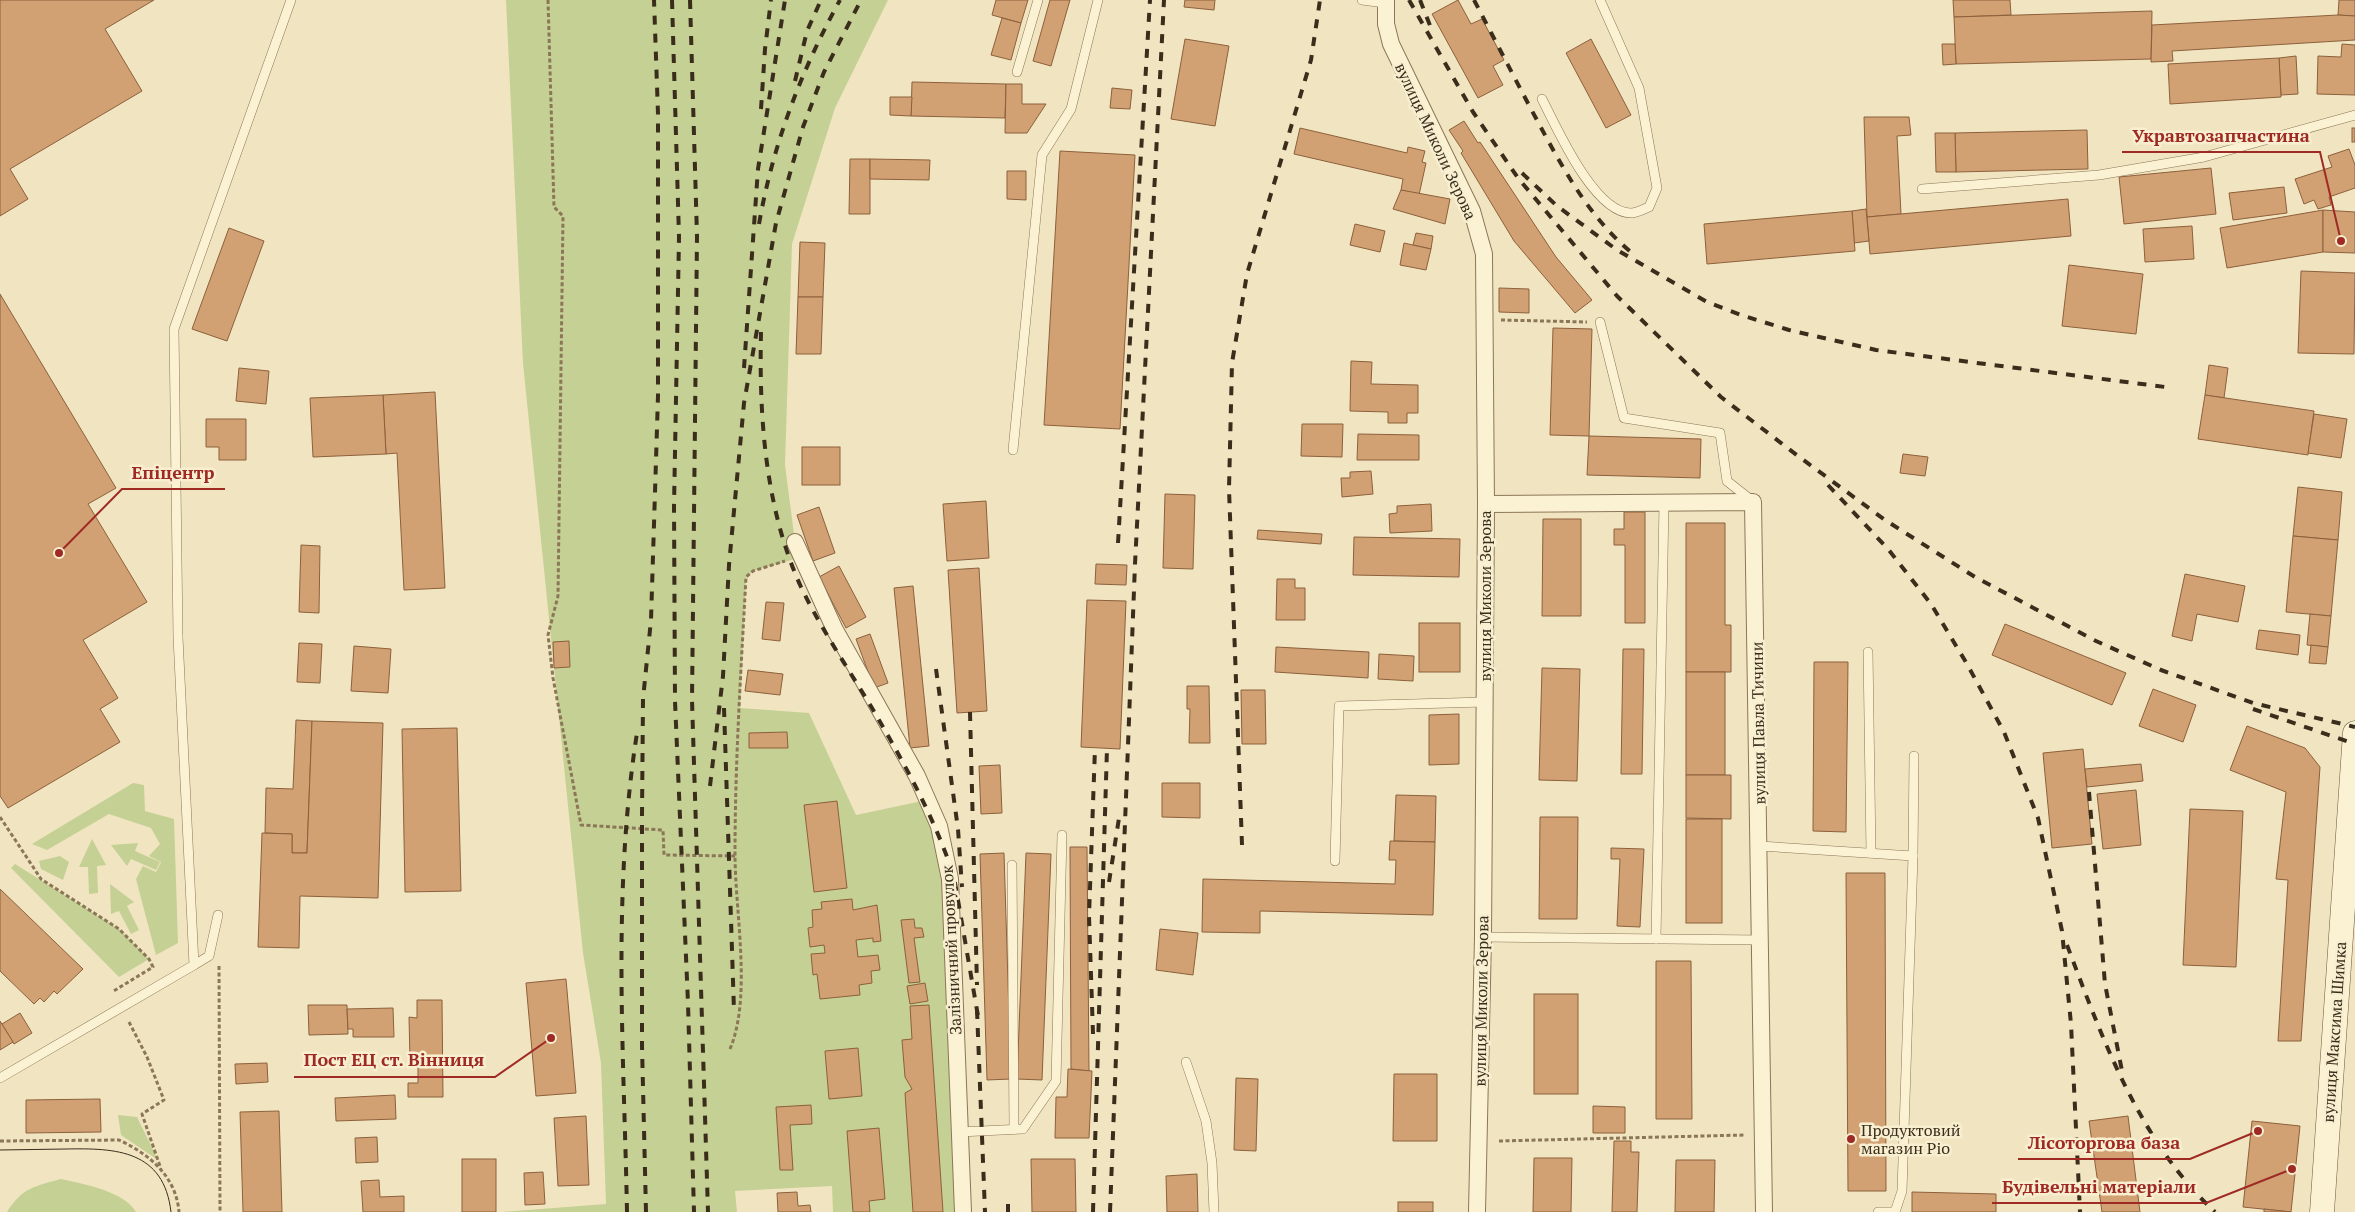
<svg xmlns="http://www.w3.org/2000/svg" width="2355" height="1212" font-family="'PT Serif',serif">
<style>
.green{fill:#c5d094}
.building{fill:#d1a174;stroke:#8c603b}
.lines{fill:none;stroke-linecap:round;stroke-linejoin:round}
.lane-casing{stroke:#8b7657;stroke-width:10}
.street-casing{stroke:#8b7657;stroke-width:18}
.secondary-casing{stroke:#6d573a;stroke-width:25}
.path{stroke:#8b7657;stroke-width:3;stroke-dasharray:4 2.5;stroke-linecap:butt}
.lane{stroke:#fbf2d4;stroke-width:9}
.street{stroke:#fbf2d4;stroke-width:16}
.secondary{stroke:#fbf2d4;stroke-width:24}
.tram{stroke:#3a2d1c;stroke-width:1}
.rail{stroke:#3a2d1c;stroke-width:4;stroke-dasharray:9 9;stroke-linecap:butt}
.poi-dot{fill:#9e2a23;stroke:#f8efd1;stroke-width:2}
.labels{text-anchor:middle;stroke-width:5;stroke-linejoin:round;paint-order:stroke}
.street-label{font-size:16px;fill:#3a2d1c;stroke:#f8efd1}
.poi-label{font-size:16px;fill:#3a2d1c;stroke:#f8efd1;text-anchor:start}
.leader{fill:none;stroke:#9e2a23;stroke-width:2}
.callout-dot{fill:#9e2a23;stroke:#f8efd1;stroke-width:2}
.callout-label{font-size:18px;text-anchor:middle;font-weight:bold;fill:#9e2a23;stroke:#f8efd1;stroke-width:5;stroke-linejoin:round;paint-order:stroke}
</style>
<rect width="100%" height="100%" fill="#f1e5c1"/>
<g class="green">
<path d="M506,0H888L835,108L792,244L785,465L795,542L802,557L753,571L746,578L740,708L809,713L856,815L927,800L940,831L963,1212H833L832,1186L735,1191L737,1212H501L606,1204L601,1063L583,953L523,363Z"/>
<path d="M133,783L144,785L145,811L174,819L178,943L156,955L136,879L143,866L156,872L161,862L149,856L160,844L151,828L109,814L47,850L32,844Z"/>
<path d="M92,839L106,865L97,866L98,893L89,894L88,867H79Z"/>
<path d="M138,843L135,851L160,862L156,870L131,859L127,866L111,845Z"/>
<path d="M60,856L69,862L63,880L41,869L39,861Z"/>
<path d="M15,864L119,929L149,959L119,977L11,868Z"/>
<path d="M110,884L134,902L127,906L139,930L131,934L119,911L111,914Z"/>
<path d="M118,1115L137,1117L158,1160L121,1135Z"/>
<path d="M61,1179C83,1184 124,1191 136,1212H7C22,1188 35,1186 61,1179Z"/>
</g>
<g class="building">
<path d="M0,0H154L105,29L142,91L10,169L28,199L0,216Z"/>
<path d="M996,0H1028L1021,23L992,15Z"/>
<path d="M1050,0H1070L1051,66L1033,61Z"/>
<path d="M1185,0H1215L1214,10L1184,7Z"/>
<path d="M1458,0L1471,24L1482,19L1504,60L1493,66L1503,85L1478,98L1432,14Z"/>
<path d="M1953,0H2010L2011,15L1954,17Z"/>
<path d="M2339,0H2355V16L2338,15Z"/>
<path d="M2152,11L2151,59L1956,64L1954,17Z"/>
<path d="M2338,15L2355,16V40L2172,51L2173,61L2151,62L2152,25Z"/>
<path d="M1002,18L1021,23L1011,60L991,55Z"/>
<path d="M1185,39L1229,46L1215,126L1171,119Z"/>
<path d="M1591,39L1631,115L1606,128L1566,53Z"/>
<path d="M1942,44H1955L1956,64L1943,65Z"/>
<path d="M2342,44L2355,45V95L2317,94L2318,56L2341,57Z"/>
<path d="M2296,56L2298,94L2281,95L2279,58Z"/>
<path d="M2279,58L2281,97L2170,104L2168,64Z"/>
<path d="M912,82L1006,84L1005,118L911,116Z"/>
<path d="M1006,84H1022V104H1046L1027,133H1005Z"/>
<path d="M1112,88L1132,90L1130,109L1110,108Z"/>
<path d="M890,97H912L911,116L890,115Z"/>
<path d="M1864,117H1909L1911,135L1897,136L1901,214L1867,217Z"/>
<path d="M1464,121L1478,143L1480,142L1556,257L1592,300L1575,313L1514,241L1461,153L1463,151L1449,130Z"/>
<path d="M1300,128L1407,153L1408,147L1425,151L1422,162L1426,163L1419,195L1401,190L1403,179L1294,154Z"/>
<rect x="2352" y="128" width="3" height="14"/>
<path d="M2087,130L2088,169L1956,172L1955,133Z"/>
<path d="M1935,133H1955L1956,172H1936Z"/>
<path d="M2349,149L2355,165V188L2329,197L2331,205L2318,209L2314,200L2304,204L2295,179L2332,167L2328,156Z"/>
<path d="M1060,151L1135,155L1120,429L1044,425Z"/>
<path d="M850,159H870V214H849Z"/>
<path d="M870,159L930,160L929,180L870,179Z"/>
<path d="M2211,168L2216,214L2124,224L2119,177Z"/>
<path d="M1007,171H1026V200L1007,199Z"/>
<path d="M2284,187L2287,213L2233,220L2229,193Z"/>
<path d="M1401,190L1450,199L1445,224L1393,209Z"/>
<path d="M2068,199L2071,236L1870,254L1867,217Z"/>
<path d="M1866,209L1869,241L1854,243L1852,211Z"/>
<path d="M2323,210V252L2227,268L2220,228Z"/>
<path d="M2323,210L2355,212V253L2323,252Z"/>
<path d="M1852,211L1855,251L1707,264L1704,224Z"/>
<path d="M1355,224L1385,231L1380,252L1350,245Z"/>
<path d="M2192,226L2194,259L2145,262L2143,229Z"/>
<path d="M229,228L264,241L227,341L192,329Z"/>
<path d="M1416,233L1433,236L1431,249L1413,245Z"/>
<path d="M800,242L825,243L823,297H798Z"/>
<path d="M1404,243L1431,249L1426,270L1400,265Z"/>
<path d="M2069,265L2143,274L2136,334L2062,326Z"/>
<path d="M2301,271L2355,273L2354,354L2298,353Z"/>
<path d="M1499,288L1529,289V313L1499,312Z"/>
<path d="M0,294L116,488L88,504L147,602L83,640L118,698L100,709L120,742L8,808L0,796Z"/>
<path d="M798,297H823L821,354H796Z"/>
<path d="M1553,328L1592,329L1589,436L1701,439L1700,478L1587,475L1589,436L1550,435Z"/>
<path d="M1351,361L1372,362L1371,384L1418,385V413H1407V423H1388V412L1350,411Z"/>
<path d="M2209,365L2228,368L2224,398L2205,395Z"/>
<path d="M239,368L269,371L266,404L236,401Z"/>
<path d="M435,392L445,588L404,590L397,453L386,454L383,395Z"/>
<path d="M383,395L386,454L313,457L310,398Z"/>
<path d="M2205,395L2314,411L2308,455L2198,439Z"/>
<path d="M2314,414L2347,419L2341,458L2308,453Z"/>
<path d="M206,419H246V460H219V447H206Z"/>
<path d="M1302,424H1343L1342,457L1301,456Z"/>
<path d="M1358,434L1419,435V460H1357Z"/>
<rect x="802" y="447" width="38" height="38"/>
<path d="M1903,454L1928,457L1925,476L1900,473Z"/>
<path d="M1371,471L1373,494L1342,497L1341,478H1350V472Z"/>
<path d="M2298,487L2342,492L2338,540L2293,536Z"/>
<path d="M1165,494L1195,495L1193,569L1163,568Z"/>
<path d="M986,501L989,558L947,561L943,504Z"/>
<path d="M1431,504L1432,531L1390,533L1389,514L1397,513V506Z"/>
<path d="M819,507L835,553L813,561L797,515Z"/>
<path d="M1624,512H1645V623H1625V545H1614V529H1624Z"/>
<path d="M1543,519H1581V616H1542Z"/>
<path d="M1686,523H1725V625H1731V672H1686Z"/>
<path d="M1258,530L1322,534L1321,544L1257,539Z"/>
<path d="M2293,536L2338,540L2331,616L2286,612Z"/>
<path d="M1354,537L1460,539L1459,577L1353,575Z"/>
<path d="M301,545L320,546L319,613L299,612Z"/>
<path d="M1096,564L1127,565L1126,585L1095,584Z"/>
<path d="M839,566L866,617L846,628L819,577Z"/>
<path d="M979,568L987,711L957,713L948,570Z"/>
<path d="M2185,574L2245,586L2238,622L2197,614L2192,641L2172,636Z"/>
<path d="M1277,579H1295V588H1305V620H1276Z"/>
<path d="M913,586L929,746L910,748L894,588Z"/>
<path d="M1087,600L1126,601L1120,749L1081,747Z"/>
<path d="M766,602L784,603L780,641L762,639Z"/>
<path d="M2310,614L2331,616L2328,647L2307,645Z"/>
<rect x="1419" y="623" width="41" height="49"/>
<path d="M2005,624L2126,673L2112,705L1992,655Z"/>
<path d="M2259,630L2300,635L2298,655L2256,649Z"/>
<path d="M870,634L888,683L874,688L856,639Z"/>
<path d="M569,641L570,667L554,668L553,642Z"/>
<path d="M299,643L322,644L320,683L297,682Z"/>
<path d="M2311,645L2328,647L2326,664L2309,663Z"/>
<path d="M354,646L391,649L388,693L351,691Z"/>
<path d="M1276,647L1369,652L1368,678L1275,672Z"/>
<path d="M1623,649H1644L1642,774H1621Z"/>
<path d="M1379,654L1414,656L1413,681L1378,679Z"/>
<path d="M1814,662H1848L1846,832L1813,831Z"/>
<path d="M1542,668L1580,669L1577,781L1539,780Z"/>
<path d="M748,670L783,674L780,695L745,691Z"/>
<rect x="1686" y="672" width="39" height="103"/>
<path d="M1187,686H1209L1210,743H1189L1190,709H1187Z"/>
<path d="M2153,689L2196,705L2183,742L2139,726Z"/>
<path d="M1241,690H1265L1266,744H1242Z"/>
<path d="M1459,714V764L1429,765V715Z"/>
<path d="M296,720L312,721L307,853H292V834L265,833L266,788L293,789Z"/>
<path d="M312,721L383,723L378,898L300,896L299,948L258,947L262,833L292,834V853H307Z"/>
<path d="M2247,726L2305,748L2320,767L2301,1041H2278L2288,880L2276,879L2286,792L2230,770Z"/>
<path d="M457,728L461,891L405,892L402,729Z"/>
<path d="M787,732L788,748H749V733Z"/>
<path d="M2083,749L2092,844L2052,848L2043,753Z"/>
<path d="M2141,764L2143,781L2087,787L2085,769Z"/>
<path d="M1000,765L1002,813L981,814L979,766Z"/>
<path d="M1686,775H1731V819L1686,818Z"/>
<path d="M1162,783H1200V818L1162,817Z"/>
<path d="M2136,790L2141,845L2103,849L2097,794Z"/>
<path d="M1396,795L1436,796L1435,842L1394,841Z"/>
<path d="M837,801L847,888L814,892L804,805Z"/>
<path d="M2190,809L2243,811L2236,967L2183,965Z"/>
<path d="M1540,817H1578L1577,919H1539Z"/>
<rect x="1686" y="819" width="36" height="104"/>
<path d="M1390,841L1435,842L1433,915L1260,911V933L1202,932L1203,879L1395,884L1396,860H1389Z"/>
<path d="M1070,847H1087L1089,1071L1071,1069Z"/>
<path d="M1611,848L1644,849L1640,927L1617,926L1620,859H1611Z"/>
<path d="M1004,853L1011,1079L987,1080L980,854Z"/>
<path d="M1026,853L1051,854L1042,1080L1017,1079Z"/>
<path d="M1846,873H1885L1886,1191H1848Z"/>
<path d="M0,889L83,969L57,994L54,991L44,1002L40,998L34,1004L0,971Z"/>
<path d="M852,899L853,910L877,905L881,941L873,942V938L856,940L858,957L878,955L880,970L871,971L872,983L859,985L860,995L820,999L817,974L813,975L811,954L825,953L824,945L810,947L808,928L813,927L812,910L822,909L821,902Z"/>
<path d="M914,919L915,928H922L924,937L914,938L920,982L909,983L901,920Z"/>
<path d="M1160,929L1198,933L1193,975L1156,970Z"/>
<path d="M1656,961H1691L1692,1119H1656Z"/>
<path d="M566,979L576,1093L536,1096L526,983Z"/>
<path d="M925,983L928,1001L910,1004L907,986Z"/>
<rect x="1534" y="994" width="44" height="100"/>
<path d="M417,1000H442L443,1097H408V1083H418V1059L410,1060L409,1017L417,1018Z"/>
<path d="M308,1005H347L348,1034L309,1035Z"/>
<path d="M929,1005L943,1212H913L905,1093L912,1089L905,1077L902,1040L912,1039L910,1006Z"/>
<path d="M393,1008L394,1037H353V1029H348L347,1009Z"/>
<path d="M20,1013L32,1033L14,1044L2,1024Z"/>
<path d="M0,1021L13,1042L0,1050Z"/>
<path d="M858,1048L862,1096L829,1099L825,1051Z"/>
<path d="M267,1063L268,1082L236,1084L235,1064Z"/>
<path d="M1068,1069L1092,1071L1089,1138H1055L1056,1097H1067Z"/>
<path d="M1394,1074H1437V1141H1393Z"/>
<path d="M1236,1078L1258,1079L1256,1151L1234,1150Z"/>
<path d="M395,1095L396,1119L336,1121L335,1098Z"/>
<path d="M100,1099L101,1132L26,1133V1100Z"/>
<path d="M811,1105L812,1124L790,1125L793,1170H780L776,1107Z"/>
<path d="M1593,1106L1625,1107V1133H1593Z"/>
<path d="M279,1111L282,1212H243L240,1112Z"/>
<path d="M586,1116L589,1185L558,1186L554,1118Z"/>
<path d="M2128,1116L2140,1212H2102L2089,1121Z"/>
<path d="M2252,1121L2300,1126L2291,1212L2243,1207Z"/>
<path d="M879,1128L885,1199L869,1201L870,1212H853L847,1131Z"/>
<path d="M377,1137L378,1162L356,1163L355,1138Z"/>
<path d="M1614,1141H1631V1152H1639L1637,1212H1612Z"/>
<path d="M1534,1158H1572L1571,1212H1533Z"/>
<rect x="462" y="1159" width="34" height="53"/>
<path d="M1031,1159H1075L1076,1212H1032Z"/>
<path d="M1676,1160H1715L1714,1212H1675Z"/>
<path d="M543,1172L545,1204L525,1205L524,1173Z"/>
<path d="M1197,1174L1198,1212H1167L1166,1176Z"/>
<path d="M379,1180L380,1197L404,1196V1212H363L361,1181Z"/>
<path d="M797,1192L798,1206L810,1205L811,1212H778L777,1193Z"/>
<path d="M1912,1192L1996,1194V1212H1912Z"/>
<rect x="1398" y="1202" width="35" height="10"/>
<path d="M2264,1209L2291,1212H2264Z"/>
</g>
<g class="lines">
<g class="lane-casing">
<g id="lane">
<path d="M1362,0L1385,3"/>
<path d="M1017,72L1038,0"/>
<path d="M1542,99C1557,128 1594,213 1631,213C1637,213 1644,209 1649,207L1657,188L1639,88L1600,0"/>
<path d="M1922,189L2099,175L2204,157L2355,115"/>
<path d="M1600,322L1624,418L1720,433L1727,481L1751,500"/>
<path d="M1013,450L1042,155L1071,109L1098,0"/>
<path d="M1868,652L1871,853"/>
<path d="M1760,846L1913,856L1902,1191L1895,1212"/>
<path d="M1913,856L1914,756"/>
<path d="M1335,861L1339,706L1485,702"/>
<path d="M1012,865L1014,1129"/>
<path d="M1483,937L1762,940"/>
<path d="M1656,939L1664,503"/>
<path d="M194,965L209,956L218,915"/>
<path d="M1186,1062L1206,1121L1212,1163L1214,1212"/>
<path d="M0,1078L194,965L178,637L174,329L291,0"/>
<path d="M959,1132L1023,1129L1056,1081L1062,835"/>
<path d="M1878,1212H1895"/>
</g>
</g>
<g class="street-casing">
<g id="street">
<path d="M1386,0V24L1391,44L1472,211L1484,254L1486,504L1483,937L1477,1212"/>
<path d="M1486,504L1753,502L1764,1212"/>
<path d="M795,542L835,630L917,776L939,826L950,879L963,1212"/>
</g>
</g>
<g class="secondary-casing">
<path id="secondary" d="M2322,1212L2355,733"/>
</g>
<g class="path">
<path d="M548,0L554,207L563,216L558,596L548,635L553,678L581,825L663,830L664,855L735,856"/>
<path d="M1501,320L1587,322"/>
<path d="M0,817L41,879L119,929L149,959L153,967L112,992"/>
<path d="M219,966L220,1212"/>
<path d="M129,1022L147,1057L164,1100L142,1114L161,1169"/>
<path d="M730,1049C752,997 735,912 735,854C735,762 741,670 746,577L753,571L785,561"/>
<path d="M0,1141L119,1140C149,1154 176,1176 179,1212"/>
<path d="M1499,1141L1745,1135"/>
</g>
<use href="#lane" class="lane"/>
<use href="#street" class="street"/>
<use href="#secondary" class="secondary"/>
<path class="tram" d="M0,1150C22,1150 44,1149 66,1149C116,1148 164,1150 171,1212"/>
<g class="rail">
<path d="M672,0L679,237L674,506L675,701L688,1003L694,1212"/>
<path d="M690,0L697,236L692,700L708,1212"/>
<path d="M1409,0L1473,112L1518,178L1617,296L1721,397L1798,456L1885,520L1975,577L2096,641L2161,670L2253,703L2355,727"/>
<path d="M1420,0L1431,28"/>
<path d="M1474,0C1493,36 1512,73 1531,109C1559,161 1586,215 1632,253"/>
<path d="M795,81L807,31L821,0"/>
<path d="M761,109L765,49L771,0"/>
<path d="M1522,173L1557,206L1617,250L1707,302L1741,315L1789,330L1876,350L2173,388"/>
<path d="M759,224C773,144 801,71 840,0"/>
<path d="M761,332C759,417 765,508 801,587C821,629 848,668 872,708C903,761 935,818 954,877L978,1016"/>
<path d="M744,368L758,169L785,0"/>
<path d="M1828,485L1888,549L1931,604L1967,664L2004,732L2038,818L2062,931L2071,1024L2080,1212"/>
<path d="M1118,543L1150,0"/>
<path d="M936,669L958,829L962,887"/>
<path d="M724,708L734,1011"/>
<path d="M2253,709L2355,744"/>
<path d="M970,712L977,985"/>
<path d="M710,786L723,676L729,565L744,403L776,223L803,127L824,72L861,0"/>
<path d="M2089,792L2105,984L2122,1071"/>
<path d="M1242,845L1229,489L1232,363L1247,274L1311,60L1320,0"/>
<path d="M1109,882L1119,818"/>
<path d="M2067,945C2103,1040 2139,1141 2215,1212"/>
<path d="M977,1010L985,1212"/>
<path d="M1093,1034L1089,916L1095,748"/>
<path d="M1008,1204V1212"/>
<path d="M627,1212C624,1053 612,892 637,733"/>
<path d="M646,1212L642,1046V815L643,699L651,620L658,396V114L654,0"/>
<path d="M1093,1212L1107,748"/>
<path d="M1110,1212L1135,564L1164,0"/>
</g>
</g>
<circle class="poi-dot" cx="1851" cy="1139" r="5"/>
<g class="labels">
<g class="street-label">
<text transform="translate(1436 141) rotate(65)" y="6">вулиця Миколи Зерова</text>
<text transform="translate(1485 596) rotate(-90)" y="6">вулиця Миколи Зерова</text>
<text transform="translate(1758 723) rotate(-91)" y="6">вулиця Павла Тичини</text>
<text transform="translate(951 950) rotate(-93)" y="6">Залізничний провулок</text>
<text transform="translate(1481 1001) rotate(-89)" y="6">вулиця Миколи Зерова</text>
<text transform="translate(2334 1032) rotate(-86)" y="6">вулиця Максима Шимка</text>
</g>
<g class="poi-label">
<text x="1861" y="1136">Продуктовий<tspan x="1861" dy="18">магазин Ріо</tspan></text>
</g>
</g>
<path class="leader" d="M2341 241L2320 152H2122M59 553L122 489H225M551 1038L495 1077H294M2258 1131L2190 1159H2018M2292 1169L2206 1203H1992"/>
<g class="callout-dot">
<circle cx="2341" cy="241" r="5"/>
<circle cx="59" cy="553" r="5"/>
<circle cx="551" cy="1038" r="5"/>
<circle cx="2258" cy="1131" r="5"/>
<circle cx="2292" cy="1169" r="5"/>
</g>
<g class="callout-label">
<text x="2221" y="142">Укравтозапчастина</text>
<text x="173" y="479">Епіцентр</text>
<text x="394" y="1066">Пост ЕЦ ст. Вінниця</text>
<text x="2104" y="1149">Лісоторгова база</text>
<text x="2099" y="1193">Будівельні матеріали</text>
</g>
</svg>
